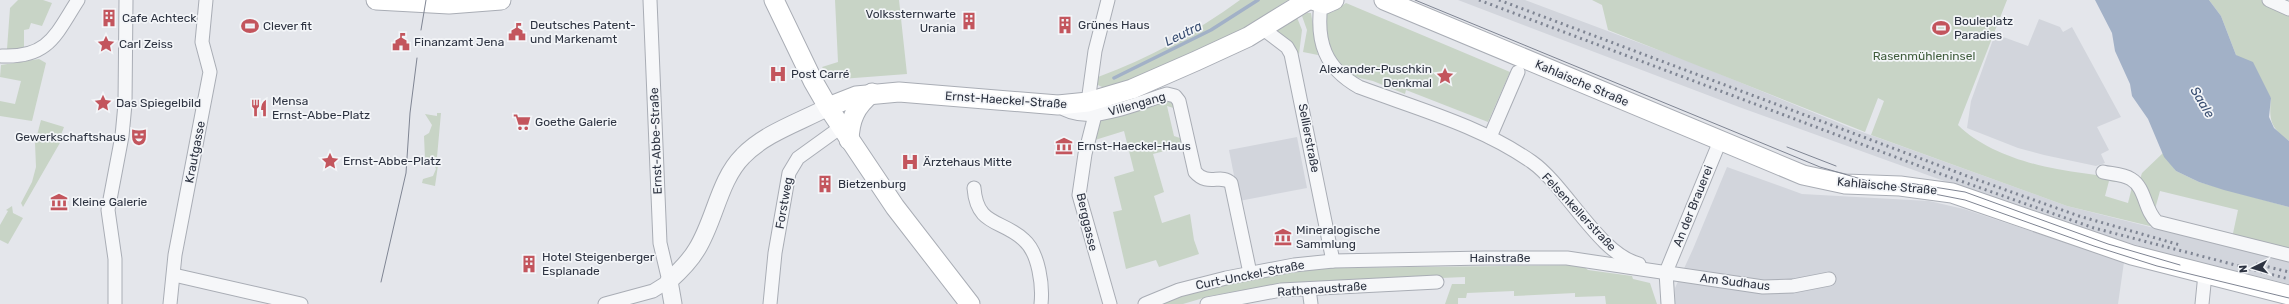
<svg xmlns="http://www.w3.org/2000/svg" width="2289" height="304" font-family="Rubik,sans-serif">
<style>
.built{fill:#d2d5dc}
.green{fill:#c8d4c6}
.water{fill:#a2b1c7}
.lines{fill:none;stroke-linecap:round;stroke-linejoin:round}
.stream{stroke:#a2b1c7;stroke-width:3.5}
.minor-casing{stroke:#a9adb5;stroke-width:15}
.tertiary-casing{stroke:#a9adb5;stroke-width:19}
.secondary-casing{stroke:#a9adb5;stroke-width:21}
.minor{stroke:#f6f7f9;stroke-width:13}
.tertiary{stroke:#f6f7f9;stroke-width:17}
.secondary{stroke:#fff;stroke-width:19}
.tram{stroke:#7f8593;stroke-width:1}
.rail{stroke:#7f8593;stroke-width:3;stroke-dasharray:2 4;stroke-linecap:butt}
.labels{text-anchor:middle;stroke-width:3.5;stroke-linejoin:round;paint-order:stroke}
.poi-label{font-size:12px;fill:#2d3341;stroke:#f3f5f8;text-anchor:start}
.park-label{font-size:12px;fill:#3f5c3b;stroke:#f3f5f8}
.street-label{font-size:12px;fill:#2d3341;stroke:#f3f5f8}
.water-label{font-size:13px;font-style:italic;fill:#3a4f72;stroke:#f3f5f8}
</style>
<rect width="100%" height="100%" fill="#e4e6eb"/>
<g class="built">
<path d="M1458,0H1525L1693,63L1851,128L2067,206L2289,262V284L2173,256L2052,220L1739,107Z"/>
<path d="M2039,19L2060,27L2063,32L2072,27L2121,117L2097,127L2109,150L2101,154L2105,163L2096,166L2044,155L2018,148L1967,128L1971,101L1995,34L2028,46Z"/>
<path d="M1297,137L1307,188L1239,201L1229,150Z"/>
<path d="M1727,167L1802,194L1929,201L1964,209L2124,262L2118,304H1675V288L1693,249Z"/>
</g>
<g class="green">
<path d="M18,0H43L52,3L42,26L31,23L29,29L24,30V50L7,49L10,8Z"/>
<path d="M835,0H899L907,74L841,79L828,74L822,67L838,62Z"/>
<path d="M1240,0H1288L1243,29L1155,69L1116,86L1104,88L1098,85V77C1150,58 1196,32 1240,0Z"/>
<path d="M1592,0H2007L1958,125C1982,149 2023,163 2057,169C2076,173 2095,174 2114,178L2116,182L2109,181L2105,196L2128,203L2132,187L2126,185H2132L2158,228L2067,206L1871,135L1884,101L1878,98L1865,132L1608,30L1602,5Z"/>
<path d="M2209,0H2261L2289,13V141C2270,127 2269,120 2271,98L2236,55L2221,16Z"/>
<path d="M1346,3L1510,72L1488,122L1406,90L1405,94L1373,81L1351,76L1331,55L1323,14L1333,12Z"/>
<path d="M1307,13H1311L1318,55L1303,52L1307,30L1302,16Z"/>
<path d="M1296,15L1302,30L1299,54L1276,31Z"/>
<path d="M39,59L46,63L32,121L0,116V101L15,104L21,81L0,77L1,65Z"/>
<path d="M1168,98L1175,101L1177,109L1167,106L1174,136L1183,139L1184,146L1153,154L1164,192L1154,196L1162,223L1190,214L1194,240L1199,254L1159,267L1156,260L1126,269L1113,212L1122,210L1114,177L1134,171L1124,131L1095,140L1099,121L1105,117Z"/>
<path d="M437,113H441L437,157L439,158L435,186L422,183L423,179L433,176L436,169L433,162L425,159L424,136L429,133L432,125L425,114L437,116Z"/>
<path d="M41,120L64,127L59,140L61,141L23,207L21,203L32,182L36,167L35,143Z"/>
<path d="M2163,153L2176,171L2199,182L2289,207V251L2232,238L2238,210L2160,191L2155,209L2140,179L2142,173Z"/>
<path d="M12,206L13,213L23,218L8,244L0,240V225L8,211L6,210Z"/>
<path d="M1582,265L1588,270L1632,276L1633,279L1650,283L1657,304H1606L1605,296L1575,297V293L1514,296V291L1467,293L1466,298H1458V304H1445L1452,284H1465V277L1273,285L1210,296L1183,304H1163L1195,291L1251,279L1324,268Z"/>
</g>
<path class="water" d="M2095,0H2209L2221,16L2236,55L2253,62L2271,98L2269,117L2274,128L2289,141V207L2224,190L2199,182L2176,171L2164,157L2148,119L2132,96L2130,84L2115,51L2112,33Z"/>
<g class="lines">
<path class="stream" d="M1114,78L1211,30L1258,0"/>
<g class="minor-casing">
<g id="minor">
<path d="M2269,0L2289,9"/>
<path d="M1321,4C1316,42 1325,68 1359,87C1418,109 1481,126 1532,162C1566,186 1599,254 1639,264"/>
<path d="M1262,28L1287,47L1291,54L1333,261"/>
<path d="M2,56C49,58 56,34 78,0"/>
<path d="M1088,102L1095,51L1108,0"/>
<path d="M1058,105C1086,128 1137,103 1167,94L1175,96L1179,101L1195,172C1208,187 1221,173 1231,183L1250,273"/>
<path d="M1095,115L1085,154L1079,195L1110,304"/>
<path d="M1490,137L1518,72"/>
<path d="M2103,172C2111,174 2123,174 2131,179C2146,188 2144,210 2157,222L2289,255"/>
<path d="M974,188C977,227 1002,219 1024,240C1039,253 1043,286 1041,304"/>
<path d="M174,275L301,304"/>
<path d="M1309,289L1311,304"/>
<path d="M115,304V259L108,210L122,136L125,104L126,0"/>
<path d="M170,304L175,255L210,72L202,42L206,0"/>
<path d="M605,304L653,291L669,281L660,243L650,0"/>
<path d="M770,304L775,253L789,173L798,158L841,127"/>
<path d="M1145,304L1179,290L1226,278L1294,265L1333,261L1485,258H1567L1763,287L1793,286L1829,279"/>
<path d="M1207,304L1281,290L1437,282"/>
<path d="M1668,304L1666,272L1720,141"/>
<path d="M2202,304L2205,274"/>
</g>
</g>
<g class="tertiary-casing">
<path id="tertiary" d="M673,304L669,281C680,271 690,261 697,249C715,220 719,180 743,156C765,133 800,122 828,107"/>
</g>
<g class="secondary-casing">
<g id="secondary">
<path d="M376,0L449,4L501,0"/>
<path d="M774,0L813,81L828,107L895,207L970,304"/>
<path d="M1312,0L1325,4L1334,0"/>
<path d="M1384,0L1803,175L1845,184L1900,186L1952,193L2132,255L2289,295"/>
<path d="M828,107L856,96L899,92L1058,105L1088,102L1132,89L1196,61L1248,37L1308,0"/>
<path d="M849,140C850,119 855,107 872,93"/>
</g>
</g>
<use href="#minor" class="minor"/>
<use href="#tertiary" class="tertiary"/>
<use href="#secondary" class="secondary"/>
<g class="tram">
<path d="M1415,0L1820,167L1868,181L1965,200L2094,246L2157,266L2289,298"/>
<path d="M421,30L426,0"/>
<path d="M1787,147L1836,166"/>
<path d="M1909,183L1965,192L2108,244L2180,265"/>
<path d="M381,282L406,173L410,113L417,58"/>
</g>
<g class="rail">
<path d="M1479,0L1938,173L2094,228L2289,279"/>
<path d="M1499,0L1975,179L2079,216L2180,245"/>
<path d="M2256,264L2289,272"/>
</g>
</g>
<defs>
<g id="building-bare" transform="scale(1.38)"><path d="M-4-6H4V6H1V3H-1V6H-4ZM-2.5-4.3h1.7v1.8h-1.7ZM.8-4.3h1.7v1.8H.8ZM-2.5-1h1.7V.8h-1.7ZM.8-1h1.7V.8H.8Z" fill="#c3555d" stroke="#f3f5f8" stroke-width="2.5" paint-order="stroke"/></g>
<g id="stadium-bare" transform="scale(1.38)"><path d="M0-5a6.5 5 0 1 0 0 10a6.5 5 0 1 0 0-10ZM-3.5-1.8h7v3.6h-7Z" fill="#c3555d" stroke="#f3f5f8" stroke-width="2.5" paint-order="stroke"/></g>
<g id="civic-bare" transform="scale(1.38)"><path d="M-.6-6.5H3V-4.5H.6V-3L4-1V1h2V6H-6V1h2V-1L-.6-3ZM-1.2 2.5V6h2.4V2.5Z" fill="#c3555d" stroke="#f3f5f8" stroke-width="2.5" paint-order="stroke"/></g>
<g id="sight-bare" transform="scale(1.38)"><path d="M0-6L1.8-2.2L6-1.7L2.9 1.2L3.7 5.4L0 3.3L-3.7 5.4L-2.9 1.2L-6-1.7L-1.8-2.2Z" fill="#c3555d" stroke="#f3f5f8" stroke-width="2.5" paint-order="stroke"/></g>
<g id="hospital-bare" transform="scale(1.38)"><path d="M-5-5h3v3.5h4V-5h3V5h-3V1.5h-4V5h-3Z" fill="#c3555d" stroke="#f3f5f8" stroke-width="2.5" paint-order="stroke"/></g>
<g id="restaurant-bare" transform="scale(1.38)"><path d="M-5-6h1v4h1v-4h1v4h1v-4h1v5L-1.5 .5V6h-2V.5L-5-1ZM5-6V6H3V1.5H1.5Q1.5-4 5-6Z" fill="#c3555d" stroke="#f3f5f8" stroke-width="2.5" paint-order="stroke"/></g>
<g id="supermarket-bare" transform="scale(1.38)"><path d="M-6-5.5h2.5l.6 2H6L4.5 2H-2.5L-4.4-4H-6ZM-1.5 3.2a1.3 1.3 0 1 0 .1 0ZM3 3.2a1.3 1.3 0 1 0 .1 0Z" fill="#c3555d" stroke="#f3f5f8" stroke-width="2.5" paint-order="stroke"/></g>
<g id="theatre-bare" transform="scale(1.38)"><path d="M-5-5.5Q0-4 5-5.5V0Q5 5 0 6Q-5 5-5 0ZM-3.3-2.5H-1v1.5H-3.3ZM1-2.5H3.3v1.5H1ZM-2.8 1Q0 5.5 2.8 1Z" fill="#c3555d" stroke="#f3f5f8" stroke-width="2.5" paint-order="stroke"/></g>
<g id="museum-bare" transform="scale(1.38)"><path d="M0-6L6-3V-2H-6V-3ZM-5-1h2V3h-2ZM-1-1h2V3h-2ZM3-1h2V3H3ZM-6 4H6V6H-6Z" fill="#c3555d" stroke="#f3f5f8" stroke-width="2.5" paint-order="stroke"/></g>
</defs>
<g fill-rule="evenodd">
<use href="#building-bare" x="109" y="18"/>
<use href="#building-bare" x="969" y="21"/>
<use href="#building-bare" x="1065" y="25"/>
<use href="#stadium-bare" x="250" y="26"/>
<use href="#stadium-bare" x="1941" y="28"/>
<use href="#civic-bare" x="517" y="32"/>
<use href="#civic-bare" x="401" y="42"/>
<use href="#sight-bare" x="106" y="44"/>
<use href="#hospital-bare" x="778" y="74"/>
<use href="#sight-bare" x="1445" y="76"/>
<use href="#sight-bare" x="103" y="103"/>
<use href="#restaurant-bare" x="259" y="108"/>
<use href="#supermarket-bare" x="522" y="122"/>
<use href="#theatre-bare" x="139" y="137"/>
<use href="#museum-bare" x="1064" y="146"/>
<use href="#sight-bare" x="330" y="161"/>
<use href="#hospital-bare" x="910" y="162"/>
<use href="#building-bare" x="825" y="184"/>
<use href="#museum-bare" x="59" y="202"/>
<use href="#museum-bare" x="1283" y="237"/>
<use href="#building-bare" x="529" y="264"/>
</g>
<g class="labels">
<g class="poi-label">
<text x="956" y="18" text-anchor="end">Volkssternwarte<tspan x="956" dy="14">Urania</tspan></text>
<text x="122" y="22">Cafe Achteck</text>
<text x="1954" y="25">Bouleplatz<tspan x="1954" dy="14">Paradies</tspan></text>
<text x="530" y="29">Deutsches Patent-<tspan x="530" dy="14">und Markenamt</tspan></text>
<text x="1078" y="29">Grünes Haus</text>
<text x="263" y="30">Clever fit</text>
<text x="414" y="46">Finanzamt Jena</text>
<text x="119" y="48">Carl Zeiss</text>
<text x="1432" y="73" text-anchor="end">Alexander-Puschkin<tspan x="1432" dy="14">Denkmal</tspan></text>
<text x="791" y="78">Post Carré</text>
<text x="272" y="105">Mensa<tspan x="272" dy="14">Ernst-Abbe-Platz</tspan></text>
<text x="116" y="107">Das Spiegelbild</text>
<text x="535" y="126">Goethe Galerie</text>
<text x="126" y="141" text-anchor="end">Gewerkschaftshaus</text>
<text x="1077" y="150">Ernst-Haeckel-Haus</text>
<text x="343" y="165">Ernst-Abbe-Platz</text>
<text x="923" y="166">Ärztehaus Mitte</text>
<text x="838" y="188">Bietzenburg</text>
<text x="72" y="206">Kleine Galerie</text>
<text x="1296" y="234">Mineralogische<tspan x="1296" dy="14">Sammlung</tspan></text>
<text x="542" y="261">Hotel Steigenberger<tspan x="542" dy="14">Esplanade</tspan></text>
</g>
<g class="park-label">
<text x="1924" y="60">Rasenmühleninsel</text>
</g>
<g class="street-label">
<text transform="translate(1582 83) rotate(23)" y="4">Kahlaische Straße</text>
<text transform="translate(1006 100) rotate(4)" y="4">Ernst-Haeckel-Straße</text>
<text transform="translate(1137 104) rotate(-16)" y="4">Villengang</text>
<text transform="translate(1309 138) rotate(79)" y="4">Sellierstraße</text>
<text transform="translate(656 141) rotate(-92)" y="4">Ernst-Abbe-Straße</text>
<text transform="translate(195 152) rotate(-79)" y="4">Krautgasse</text>
<text transform="translate(1887 186) rotate(5)" y="4">Kahlaische Straße</text>
<text transform="translate(784 203) rotate(-80)" y="4">Forstweg</text>
<text transform="translate(1693 206) rotate(-68)" y="4">An der Brauerei</text>
<text transform="translate(1579 212) rotate(47)" y="4">Felsenkellerstraße</text>
<text transform="translate(1087 222) rotate(77)" y="4">Berggasse</text>
<text x="1500" y="262">Hainstraße</text>
<text transform="translate(1250 275) rotate(-11)" y="4">Curt-Unckel-Straße</text>
<text transform="translate(1735 282) rotate(7)" y="4">Am Sudhaus</text>
<text transform="translate(1322 289) rotate(-4)" y="4">Rathenaustraße</text>
</g>
<g class="water-label">
<text transform="translate(1183 33) rotate(-26)" y="5">Leutra</text>
<text transform="translate(2203 102) rotate(59)" y="5">Saale</text>
</g>
</g>
<g transform="translate(2253 268) rotate(265)" stroke="#f3f5f8" stroke-width="3" paint-order="stroke">
<path d="M0-3L7 15L0 10L-7 15Z" fill="#2d3341"/>
<text y="-6" font-size="11" font-weight="bold" text-anchor="middle" fill="#2d3341">N</text>
</g>
</svg>
